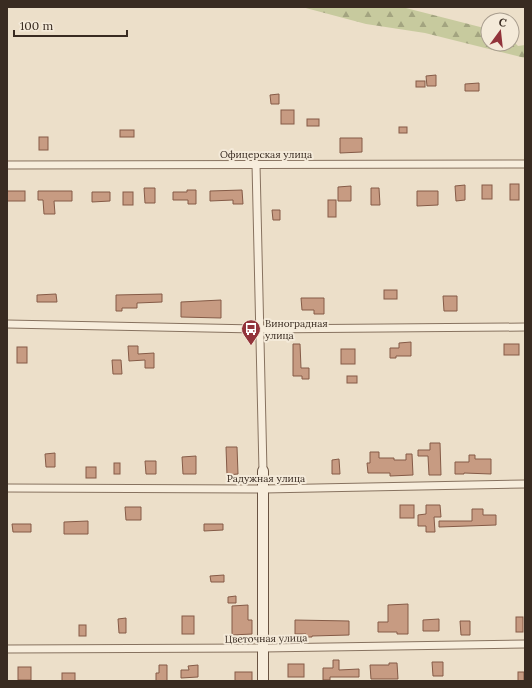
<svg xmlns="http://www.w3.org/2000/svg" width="532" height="688" font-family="Lora,serif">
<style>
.forest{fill:url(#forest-firs)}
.building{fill:#c79b82;stroke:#855b47}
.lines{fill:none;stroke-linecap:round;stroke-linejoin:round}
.street-casing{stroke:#87725f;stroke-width:9}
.secondary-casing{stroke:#695342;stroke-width:12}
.street{stroke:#f7eddc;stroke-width:7}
.secondary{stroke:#f7eddc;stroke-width:10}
.labels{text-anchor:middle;stroke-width:4;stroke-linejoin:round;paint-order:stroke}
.street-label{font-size:10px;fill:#392b21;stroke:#f4ead9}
.poi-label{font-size:10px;fill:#392b21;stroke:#f4ead9;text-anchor:start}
</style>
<defs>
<pattern id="forest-firs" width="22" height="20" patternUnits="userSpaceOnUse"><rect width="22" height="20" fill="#c7ca9e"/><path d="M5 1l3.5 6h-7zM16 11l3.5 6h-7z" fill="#a3a480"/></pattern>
</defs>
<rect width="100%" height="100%" fill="#ecdfc9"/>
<path class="forest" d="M302,7H402L488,29V44H512V40L518,46L525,45V58L425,33L366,24Z"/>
<g class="building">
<path d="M436,75V86H427L426,76Z"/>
<rect x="416" y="81" width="9" height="6"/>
<path d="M479,83V91H465V84Z"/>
<path d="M279,94V104H271L270,95Z"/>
<rect x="281" y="110" width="13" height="14"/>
<rect x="307" y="119" width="12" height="7"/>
<rect x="399" y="127" width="8" height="6"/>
<rect x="120" y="130" width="14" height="7"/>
<rect x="39" y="137" width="9" height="13"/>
<path d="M340,138H362V152L340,153Z"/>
<rect x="510" y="184" width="9" height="16"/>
<path d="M465,185V200L456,201L455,186Z"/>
<rect x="482" y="185" width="10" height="14"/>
<path d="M351,186V201H338V187Z"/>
<path d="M144,188H155V203H145Z"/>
<path d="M371,188H379L380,205H371Z"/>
<path d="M187,190H196V204H188V200H173V192H187Z"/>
<path d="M242,190L243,204H233V200L210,201V191Z"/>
<rect x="7" y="191" width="18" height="10"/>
<path d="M38,191H72V201H54L55,214H44L43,200H38Z"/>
<path d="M417,191H438V205L417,206Z"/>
<path d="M92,192H110V201L92,202Z"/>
<rect x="123" y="192" width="10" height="13"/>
<rect x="328" y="200" width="8" height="17"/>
<path d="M272,210H280V220H273Z"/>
<rect x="384" y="290" width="13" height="9"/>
<path d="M56,294L57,302H37V295Z"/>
<path d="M162,294V302L137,303V308H122V311H116V295Z"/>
<path d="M443,296H457V311H444Z"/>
<path d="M301,298H324V314H314V310H302Z"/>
<path d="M221,300V318L181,317V302Z"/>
<path d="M411,342V356H396V358H390V348H399V343Z"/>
<path d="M293,344H300L301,368H309V379H302V376H293Z"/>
<rect x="504" y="344" width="15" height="11"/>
<path d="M128,346H138V354L154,353V368H145V360L129,361Z"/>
<rect x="17" y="347" width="10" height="16"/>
<rect x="341" y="349" width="14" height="15"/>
<path d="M112,360H121L122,374H113Z"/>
<rect x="347" y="376" width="10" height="7"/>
<path d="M430,443H440L441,475H429L428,456H418V450H430Z"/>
<path d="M226,447H237L238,474L227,475Z"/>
<path d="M370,452H379V458H394V460H406V454H412L413,475L390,476V473H368L367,463H370Z"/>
<path d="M55,453V467H46L45,454Z"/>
<path d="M469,455H475V459H491V474L464,473V474H455V462H469Z"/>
<path d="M196,456V474H183L182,457Z"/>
<path d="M339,459L340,474H332V460Z"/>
<path d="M145,461H156V474H146Z"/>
<rect x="114" y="463" width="6" height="11"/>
<rect x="86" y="467" width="10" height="11"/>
<rect x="400" y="505" width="14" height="13"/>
<path d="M426,505H440L441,517H434L435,532H426V526H418V515L426,514Z"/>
<path d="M125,507H141V520H126Z"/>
<path d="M472,509H483V515H496V525L439,527V521H472Z"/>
<path d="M88,521V534H64V522Z"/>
<path d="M12,524H31V532H13Z"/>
<path d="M204,524H223V530L204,531Z"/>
<path d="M224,575V582H211L210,576Z"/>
<path d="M236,596V603H228V597Z"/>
<path d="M408,604V634H397V632H378V622H388V605Z"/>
<path d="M248,605V620H252V634L232,635V606Z"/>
<rect x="182" y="616" width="12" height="18"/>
<rect x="516" y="617" width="7" height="15"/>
<path d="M126,618V633H119L118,619Z"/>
<path d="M439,619V631H423V620Z"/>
<path d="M295,620L349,621V635L312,636V637H306V634H295Z"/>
<path d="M460,621H470V635H461Z"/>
<rect x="79" y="625" width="7" height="11"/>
<path d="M333,660H339V670L359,669V677H330V680H323V668H333Z"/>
<path d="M432,662H443V676H433Z"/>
<path d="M389,663H397L398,679H371L370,665H389Z"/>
<rect x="288" y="664" width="16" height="13"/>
<path d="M159,665H167V681H156V673H159Z"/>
<path d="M198,665V677L181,678V670H189L188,666Z"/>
<rect x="18" y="667" width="13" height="13"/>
<rect x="235" y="672" width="17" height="9"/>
<rect x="518" y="672" width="6" height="9"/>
<rect x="62" y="673" width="13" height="8"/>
</g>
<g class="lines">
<g class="street-casing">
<g id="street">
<path d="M256,164L263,471"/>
<path d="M7,165L525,164"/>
<path d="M7,324L260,329L525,327"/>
<path d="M7,488L264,489L525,484"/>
<path d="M7,649L263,648L525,644"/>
</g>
</g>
<g class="secondary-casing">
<path id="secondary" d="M263,681V471"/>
</g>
<use href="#street" class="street"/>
<use href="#secondary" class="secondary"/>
</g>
<defs>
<g id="bus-pin" transform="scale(1)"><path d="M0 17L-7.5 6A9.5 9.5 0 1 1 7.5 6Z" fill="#92333a" stroke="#f4ead9"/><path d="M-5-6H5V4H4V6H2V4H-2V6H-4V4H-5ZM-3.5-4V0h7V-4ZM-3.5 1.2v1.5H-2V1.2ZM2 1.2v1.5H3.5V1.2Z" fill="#fff"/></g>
</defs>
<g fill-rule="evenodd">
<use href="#bus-pin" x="251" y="329"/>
</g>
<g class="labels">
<g class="street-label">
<text x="266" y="158">Офицерская улица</text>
<text x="266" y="482">Радужная улица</text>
<text transform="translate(266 638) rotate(-1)" y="4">Цветочная улица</text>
</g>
<g class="poi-label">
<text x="265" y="327">Виноградная<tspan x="265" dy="12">улица</tspan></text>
</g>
</g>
<rect width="532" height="688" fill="none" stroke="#392b21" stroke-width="16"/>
<g transform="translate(500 32) rotate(15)"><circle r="19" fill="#f4ead9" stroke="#a99e8f"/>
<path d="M0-3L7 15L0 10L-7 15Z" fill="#92333a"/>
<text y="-6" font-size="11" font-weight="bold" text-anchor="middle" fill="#392b21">С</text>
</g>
<path d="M14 30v6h113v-6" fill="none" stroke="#392b21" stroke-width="2"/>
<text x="20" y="30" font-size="12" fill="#392b21" stroke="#f4ead9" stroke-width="3" paint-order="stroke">100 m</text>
</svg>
